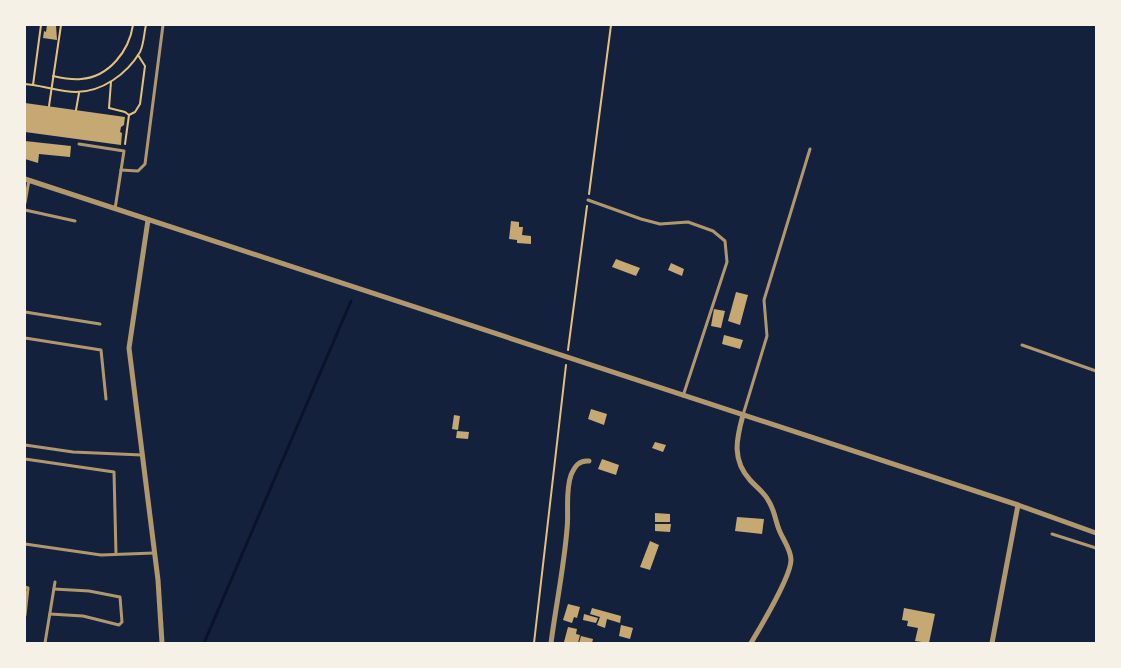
<svg xmlns="http://www.w3.org/2000/svg" width="1121" height="668" font-family="Jost,sans-serif">
<style>
.lines{fill:none;stroke-linecap:round;stroke-linejoin:round}
.stream{stroke:#0b132b;stroke-width:3}
.building{fill:#c6a872}
.path{stroke:#e5c07b;stroke-width:2}
.service{stroke:#b1986c;stroke-width:3}
.minor{stroke:#b1986c;stroke-width:5}
</style>
<rect width="100%" height="100%" fill="#14213d"/>
<g class="lines">
<path class="stream" d="M204,643L351,301"/>
</g>
<g class="building">
<path d="M47,25H56L57,40L43,38L44,31L46,32Z"/>
<path d="M25,103L125,117L124,125L121,127L120,132L122,133L121,145L25,132Z"/>
<path d="M25,141L71,146L70,157L39,154L38,163L25,159Z"/>
<path d="M511,221L519,222V227H523L522,235L531,236V244L517,243V240L509,239Z"/>
<path d="M616,259L640,268L636,276L612,267Z"/>
<path d="M671,263L684,269L682,276L668,270Z"/>
<path d="M736,292L748,295L740,325L728,321Z"/>
<path d="M714,309L725,311L721,328L711,326Z"/>
<path d="M724,335L743,340L740,349L722,344Z"/>
<path d="M591,409L607,414L604,425L588,419Z"/>
<path d="M454,415L460,416L458,430L452,429Z"/>
<path d="M457,431L469,432L468,439L456,438Z"/>
<path d="M655,442L666,445L663,452L652,448Z"/>
<path d="M602,459L619,465L616,475L598,469Z"/>
<path d="M655,513L670,514V522H655Z"/>
<path d="M737,517L764,519L762,534L735,531Z"/>
<path d="M655,524H671L670,532L655,531Z"/>
<path d="M650,541L659,545L650,570L640,567Z"/>
<path d="M568,604L580,607L577,618L574,617L572,623L563,620Z"/>
<path d="M592,608L621,616L620,623L607,619L605,628L597,625L600,617L590,614Z"/>
<path d="M904,608L935,614L929,643L915,641L918,628L907,626L908,621L902,620Z"/>
<path d="M584,614L598,618L596,623L583,620Z"/>
<path d="M621,625L633,628L630,639L619,636Z"/>
<path d="M568,627L577,629L576,634L580,635L578,643L564,642Z"/>
<path d="M581,636L593,639L592,643H579Z"/>
</g>
<g class="lines">
<g class="path">
<path d="M53,76C62,78 72,80 81,79C109,77 129,51 133,25"/>
<path d="M111,82L109,108L125,112L129,115L125,144"/>
<path d="M25,84L33,85L41,25"/>
<path d="M33,85C47,87 62,92 76,92C102,92 127,74 140,52C144,44 144,33 146,25"/>
<path d="M49,106L61,25"/>
<path d="M76,110L79,93"/>
<path d="M129,115L135,112L140,104L145,66L138,55"/>
<path d="M589,194L611,25"/>
<path d="M568,350L587,206"/>
<path d="M534,643L566,365"/>
</g>
<g class="service">
<path d="M79,144L124,151L115,209"/>
<path d="M121,170L138,171L145,164L163,25"/>
<path d="M588,200L641,219L660,224L688,222L713,231L725,241L727,262L683,396"/>
<path d="M25,203L29,180"/>
<path d="M25,210L75,221"/>
<path d="M25,312L100,324"/>
<path d="M25,338L101,350L106,399"/>
<path d="M1022,345L1096,371"/>
<path d="M743,415L767,336L764,300L810,149"/>
<path d="M25,445L73,452L142,455"/>
<path d="M25,459L114,472L116,554"/>
<path d="M1052,534L1096,548"/>
<path d="M25,544L101,555L154,553"/>
<path d="M25,587L28,588L25,615"/>
<path d="M50,614L83,616L119,625L122,622L120,597L89,591L54,589"/>
<path d="M45,643L55,582"/>
</g>
<g class="minor">
<path d="M25,179L1018,505L1096,533"/>
<path d="M148,220L129,348L158,580L162,643"/>
<path d="M743,415C736,440 732,460 750,480C756,487 764,492 768,500C775,510 775,521 780,532C784,541 791,550 791,560C791,577 761,626 751,643"/>
<path d="M551,643C556,605 564,567 567,529C569,512 565,492 571,475C575,466 579,460 589,461"/>
<path d="M992,643L1018,505"/>
</g>
</g>
<rect width="1121" height="668" fill="none" stroke="#f6f1e7" stroke-width="52"/>
</svg>
